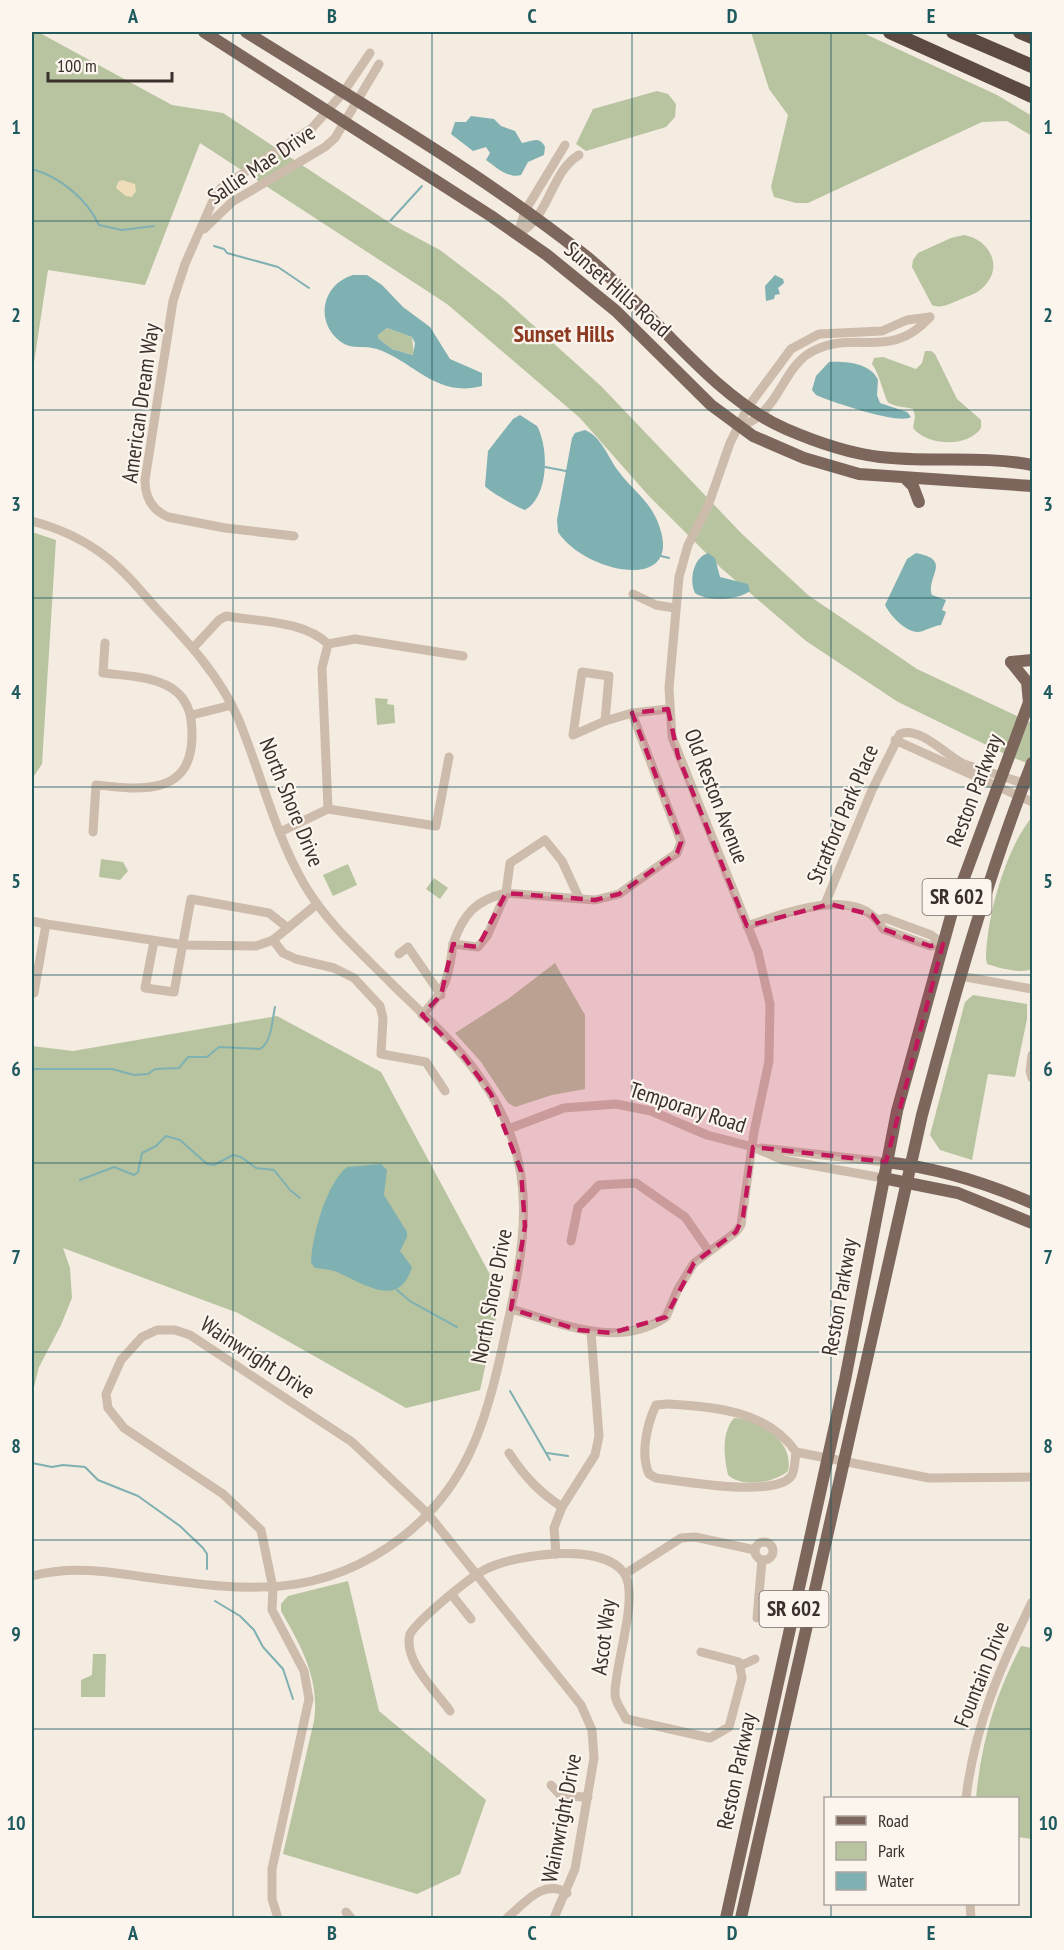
<svg xmlns="http://www.w3.org/2000/svg" width="1064" height="1950" font-family="'PT Sans Narrow',sans-serif">
<style>
.green{fill:#b8c4a0}
.sand{fill:#efdcb8}
.water{fill:#7fb0b2;fill-rule:evenodd}
.lines{fill:none;stroke-linecap:round;stroke-linejoin:round}
.stream{stroke:#7fb0b2;stroke-width:2}
.minor{stroke:#cdbbac;stroke-width:9}
.major{stroke:#7d675c;stroke-width:12}
.highway{stroke:#5c4a42;stroke-width:14}
.marked{fill:#c2185b;fill-opacity:0.2;stroke:#c2185b;stroke-width:4.5;stroke-dasharray:12 8;stroke-linejoin:round}
.grid{fill:none;stroke:#1f5a5e;stroke-width:1.5;stroke-opacity:0.55}
.labels{text-anchor:middle;stroke-width:4.5;stroke-linejoin:round;paint-order:stroke}
.shield{fill:#fbf5ee;stroke:#756b66;stroke-width:1.5}
.shield-label{font-size:21px;font-weight:bold;fill:#3b302b}
.street-label{font-size:22px;fill:#3b302b;stroke:#fbf5ee}
.neighbourhood-label{font-size:24px;font-weight:bold;fill:#8c3b22;stroke:#fbf5ee}
.neatline{fill:none;stroke:#1f5a5e;stroke-width:2}
.grid-label{font-size:20px;text-anchor:middle;font-weight:bold;fill:#1f5a5e}
</style>
<rect width="100%" height="100%" fill="#f4ebe1"/>
<g class="green">
<path d="M32,32H38L172,105L223,113L393,225L440,250L503,298L601,386L741,533L808,595L917,669L1032,723V765L1009,756L898,702L806,641L721,568L648,495L580,418L447,304L200,143L145,285L48,270L32,376Z"/>
<path d="M751,32H861L997,95L1032,116V136L1007,121L982,122L808,203H796L774,197L771,187L788,115L769,89Z"/>
<path d="M657,91L668,94L676,104L675,117L666,127L586,151L576,144L593,109Z"/>
<path d="M964,235C992,240 1005,271 980,290C974,295 965,297 959,300C949,304 942,309 932,305L912,267L913,260L918,253L951,238Z"/>
<path d="M387,328L412,337L414,355L392,349L378,338V335Z"/>
<path d="M925,351H931L935,354L957,399L981,420V428C968,448 927,446 913,428L915,416L913,409C906,407 896,407 889,403C885,401 880,374 872,364L874,358L883,357L916,369L922,363Z"/>
<path d="M32,532L56,540L42,764L32,779Z"/>
<path d="M375,698L388,699L387,704L394,705L395,723L377,725Z"/>
<path d="M1032,817V969C1021,974 999,968 987,964L986,959C986,918 1006,848 1032,817Z"/>
<path d="M101,859L123,862L128,871L120,880L99,877Z"/>
<path d="M348,864L357,885L333,896L323,875Z"/>
<path d="M434,878L448,888L440,899L426,889Z"/>
<path d="M555,963L585,1015V1089L552,1095L515,1107L508,1103L481,1062L455,1033L508,999Z"/>
<path d="M973,995L1027,1004V1019L1015,1077L988,1074L972,1160L940,1150L930,1135L965,1002Z"/>
<path d="M277,1016L381,1072L501,1295L480,1390L406,1408L238,1313L63,1248L70,1268L72,1298L61,1325L39,1367L32,1395V1046L73,1051Z"/>
<path d="M734,1418C761,1419 794,1442 788,1471C774,1483 742,1488 728,1475C724,1457 721,1433 734,1418Z"/>
<path d="M348,1581L379,1711L486,1800L460,1874L417,1894L283,1854L314,1721C320,1679 301,1646 281,1611V1604L288,1596Z"/>
<path d="M1021,1646L1032,1648V1839L1018,1837V1798H976C981,1744 995,1694 1021,1646Z"/>
<path d="M93,1654H106L105,1697H81V1680L92,1675Z"/>
</g>
<path class="sand" d="M122,180L135,184L136,191L132,197L126,196L116,188L118,182Z"/>
<g class="water">
<path d="M471,116L494,119L501,126L515,131L522,143C531,142 539,135 545,147L544,155L528,162L521,175C508,179 496,167 486,160L490,153L486,147L473,151L451,134L455,122H466Z"/>
<path d="M353,275H367L382,285L403,307L430,327L450,359L482,373V386C436,398 415,362 377,349C365,345 352,350 341,342C314,322 322,284 353,275ZM387,328L412,337L415,343L413,355L392,349L378,338V335Z"/>
<path d="M775,275L783,279L784,283L778,288L780,294L775,295L774,299L766,301L765,286Z"/>
<path d="M829,362C845,361 871,363 878,380L877,395L880,403L907,412L911,417C899,425 832,402 816,395L812,390L816,376Z"/>
<path d="M520,415L537,426C549,448 549,496 525,510C518,508 487,490 485,486L488,451L513,419Z"/>
<path d="M585,430C602,437 608,458 619,472C631,488 647,499 656,518C691,596 585,574 558,532L557,520L572,438L575,433Z"/>
<path d="M708,553L715,558L720,577L748,584L750,591C738,600 708,602 695,593C689,580 693,558 708,553Z"/>
<path d="M916,553C953,560 926,576 932,595L946,600L942,610L946,612L941,625C932,626 926,631 918,632C905,632 890,615 885,605L907,559Z"/>
<path d="M381,1164L387,1170L384,1195L407,1232V1237L400,1251L412,1267C399,1312 361,1281 334,1271C328,1269 322,1269 315,1268L311,1263C312,1236 326,1184 347,1167Z"/>
</g>
<g class="lines">
<g class="stream">
<path d="M32,169C60,177 86,198 99,225L122,230L154,226"/>
<path d="M391,220L422,186"/>
<path d="M214,246L224,249L227,253L278,267L309,288"/>
<path d="M545,467L566,471"/>
<path d="M661,556L669,558"/>
<path d="M32,1069H112L134,1075L148,1074L155,1069L179,1068L188,1057H207L219,1047L260,1049C272,1042 272,1020 275,1007"/>
<path d="M80,1180L114,1167L134,1175L138,1172L142,1153L156,1146L166,1136L180,1140L207,1164L214,1165L233,1155L241,1157L256,1168L274,1170L290,1190L300,1198"/>
<path d="M397,1290L410,1301L457,1327"/>
<path d="M510,1391L550,1460"/>
<path d="M547,1453L568,1456"/>
<path d="M32,1463L52,1467L63,1465L85,1467L98,1480L138,1496L180,1526L203,1548L207,1554V1569"/>
<path d="M215,1601L240,1616L254,1630L263,1647L283,1669L293,1699"/>
</g>
<g class="minor">
<path d="M204,229L232,202L325,147L335,138L379,64"/>
<path d="M518,234C551,216 550,172 579,155"/>
<path d="M518,234L525,211L565,145"/>
<path d="M739,428C746,424 753,421 759,416C781,398 788,362 815,350C857,330 891,361 930,317"/>
<path d="M32,521C58,528 83,539 105,556C124,570 140,590 156,608C188,642 219,675 238,718C261,773 274,832 304,884C326,922 359,951 390,982C420,1012 454,1041 479,1076C545,1167 524,1249 502,1349C485,1425 466,1488 401,1538C317,1602 241,1590 144,1577C106,1571 70,1566 32,1576"/>
<path d="M294,536L225,528L168,517C152,510 145,498 145,480L173,301L185,264L215,196L221,188L312,128L343,93L370,53"/>
<path d="M633,594L656,605L675,608"/>
<path d="M328,644L322,668L328,809"/>
<path d="M193,648L219,620L226,616C259,622 303,620 328,644L355,639L463,656"/>
<path d="M582,672L609,676L605,721L573,735Z"/>
<path d="M632,713L668,709"/>
<path d="M192,715L232,705"/>
<path d="M895,740L1032,802"/>
<path d="M93,832L96,785C142,790 192,796 192,735C192,719 190,705 178,693C159,676 127,676 103,673L105,643"/>
<path d="M280,832L328,809L436,826L449,757"/>
<path d="M825,904L872,790L900,734C919,725 948,757 964,764L1032,786"/>
<path d="M878,920L885,918L931,935L943,944"/>
<path d="M32,921L46,924L34,993H32"/>
<path d="M46,924L184,945L256,946L273,940L317,904"/>
<path d="M747,926C783,914 859,883 883,929L930,946L943,944"/>
<path d="M273,940L283,953L296,959L334,968L354,978L380,1006L383,1018L381,1054L426,1062L445,1091"/>
<path d="M154,941L145,988L174,992L191,899L269,913L288,928"/>
<path d="M453,944C463,914 476,900 506,893L510,863L545,840L562,861L579,898"/>
<path d="M399,954L408,947L441,995"/>
<path d="M960,976L1032,989"/>
<path d="M422,1015C446,990 449,977 453,944L478,947L487,936L506,893L595,900L619,894L677,853L681,842L632,713L605,721"/>
<path d="M1032,1055L1030,1071L1032,1078"/>
<path d="M508,1129L564,1108L616,1104L651,1111L707,1135L753,1147L783,1160L883,1178"/>
<path d="M761,1148L886,1162"/>
<path d="M571,1241L578,1207L599,1185L636,1183L685,1217L708,1250"/>
<path d="M511,1309C561,1323 617,1350 666,1317L678,1289L694,1263L736,1232L741,1225L754,1132L769,1061L770,1004L758,952L672,737L669,688L679,577L688,545L708,506L730,443L748,407L791,349L819,334L882,331L907,320L930,317"/>
<path d="M796,1452C795,1458 795,1469 792,1475C777,1499 682,1481 656,1478L649,1474C640,1454 647,1424 656,1405L667,1404C715,1407 767,1410 796,1452L929,1478L1032,1477"/>
<path d="M509,1453C524,1476 539,1492 562,1507"/>
<circle cx="764" cy="1551" r="9"/>
<path d="M556,1554L554,1528L562,1507L595,1455L599,1436L591,1332"/>
<path d="M625,1574L681,1538L695,1537L755,1550"/>
<path d="M452,1595L471,1619"/>
<path d="M757,1618L762,1560"/>
<path d="M740,1666L755,1659"/>
<path d="M450,1711C435,1690 403,1661 410,1634C419,1619 470,1577 486,1569C516,1554 602,1542 624,1573C640,1596 614,1666 615,1695C615,1702 623,1712 626,1719L710,1738L729,1727L742,1678L739,1662L701,1652"/>
<path d="M551,1785L561,1796L588,1797"/>
<path d="M966,1798C975,1724 1000,1668 1032,1602"/>
<path d="M970,1904L971,1918"/>
<path d="M346,1912L351,1918"/>
<path d="M278,1918L272,1899V1869L309,1699L304,1671L272,1610L273,1588L261,1530L223,1494L124,1428L108,1408L106,1394L121,1360L142,1337L157,1330H175L190,1335L352,1442L428,1514L581,1705L592,1730L594,1758L575,1869L554,1918"/>
<path d="M507,1918C524,1904 543,1878 567,1893"/>
</g>
<g class="major">
<path d="M204,32L491,216L547,255L616,311L711,405L753,436L804,458L859,474L1032,486"/>
<path d="M246,32C361,104 480,172 587,257C650,308 713,398 786,429C816,442 847,453 880,457C930,463 982,455 1032,465"/>
<path d="M905,478L913,486L919,502"/>
<path d="M1011,662L1027,682L1029,703"/>
<path d="M1011,662L1032,660"/>
<path d="M886,1162C938,1168 984,1182 1032,1203"/>
<path d="M883,1178L958,1193L1032,1223"/>
<path d="M726,1918L845,1380L897,1111L954,905L1032,694"/>
<path d="M741,1918L922,1115C954,996 987,878 1032,763"/>
</g>
<g class="highway">
<path d="M890,32L1032,96"/>
<path d="M953,32L1032,66"/>
<path d="M1020,32L1032,37"/>
</g>
</g>
<path class="marked" d="M668,709L678,756L747,926L830,904L872,915L883,929L930,946L943,944L886,1162L753,1147L743,1217L736,1232L694,1263L666,1317L612,1333L579,1330L511,1309L525,1226L521,1171L491,1094L464,1057L422,1015L441,995L453,944L478,947L506,893L595,900L619,894L677,853L681,842L632,713Z"/>
<path class="grid" d="M233,32V1918M432,32V1918M632,32V1918M831,32V1798M32,221H1032M32,410H1032M32,598H1032M32,787H1032M32,975H1032M32,1163H1032M32,1352H1032M32,1540H1032M32,1729H1032M831,1904V1918"/>
<g class="labels">
<g class="shield">
<rect x="922.5" y="879" width="69" height="36" rx="4.5"/>
<rect x="759.5" y="1591" width="69" height="36" rx="4.5"/>
</g>
<g class="shield-label">
<text x="957" y="904">SR 602</text>
<text x="794" y="1616">SR 602</text>
</g>
<g class="street-label">
<text transform="translate(261 164) rotate(-34)" y="8">Sallie Mae Drive</text>
<text transform="translate(618 289) rotate(41)" y="8">Sunset Hills Road</text>
<text transform="translate(140 403) rotate(-82)" y="8">American Dream Way</text>
<text transform="translate(974 790) rotate(-69)" y="8">Reston Parkway</text>
<text transform="translate(717 796) rotate(69)" y="8">Old Reston Avenue</text>
<text transform="translate(292 802) rotate(68)" y="8">North Shore Drive</text>
<text transform="translate(842 814) rotate(-67)" y="8">Stratford Park Place</text>
<text transform="translate(688 1107) rotate(18)" y="8">Temporary Road</text>
<text transform="translate(491 1296) rotate(-79)" y="8">North Shore Drive</text>
<text transform="translate(839 1297) rotate(-80)" y="8">Reston Parkway</text>
<text transform="translate(258 1357) rotate(33)" y="8">Wainwright Drive</text>
<text transform="translate(603 1637) rotate(-83)" y="8">Ascot Way</text>
<text transform="translate(981 1674) rotate(-68)" y="8">Fountain Drive</text>
<text transform="translate(736 1771) rotate(-78)" y="8">Reston Parkway</text>
<text transform="translate(561 1818) rotate(-79)" y="8">Wainwright Drive</text>
</g>
<g class="neighbourhood-label">
<text x="564" y="342">Sunset Hills</text>
</g>
</g>
<rect width="1064" height="1950" fill="none" stroke="#fbf5ee" stroke-width="66"/>
<rect x="824" y="1797" width="195" height="108" fill="#fbf5ee" stroke="#aea6a0" stroke-width="1.5"/>
<rect x="836" y="1816" width="30" height="9" fill="#7d675c" stroke="#aea6a0" stroke-width="1.5"/>
<text x="878" y="1827" font-size="18" fill="#3b302b">Road</text>
<rect x="836" y="1842" width="30" height="18" fill="#b8c4a0" stroke="#aea6a0" stroke-width="1.5"/>
<text x="878" y="1857" font-size="18" fill="#3b302b">Park</text>
<rect x="836" y="1872" width="30" height="18" fill="#7fb0b2" stroke="#aea6a0" stroke-width="1.5"/>
<text x="878" y="1887" font-size="18" fill="#3b302b">Water</text>
<path d="M48 72v9h124v-9" fill="none" stroke="#3b302b" stroke-width="3"/>
<text x="57" y="72" font-size="18" fill="#3b302b" stroke="#fbf5ee" stroke-width="4.5" paint-order="stroke">100 m</text>
<rect x="33" y="33" width="998" height="1884" class="neatline"/>
<g class="grid-label">
<text x="133" y="23">A</text>
<text x="332" y="23">B</text>
<text x="532" y="23">C</text>
<text x="732" y="23">D</text>
<text x="931" y="23">E</text>
<text x="16" y="134">1</text>
<text x="1048" y="134">1</text>
<text x="16" y="322">2</text>
<text x="1048" y="322">2</text>
<text x="16" y="511">3</text>
<text x="1048" y="511">3</text>
<text x="16" y="699">4</text>
<text x="1048" y="699">4</text>
<text x="16" y="888">5</text>
<text x="1048" y="888">5</text>
<text x="16" y="1076">6</text>
<text x="1048" y="1076">6</text>
<text x="16" y="1264">7</text>
<text x="1048" y="1264">7</text>
<text x="16" y="1453">8</text>
<text x="1048" y="1453">8</text>
<text x="16" y="1641">9</text>
<text x="1048" y="1641">9</text>
<text x="16" y="1830">10</text>
<text x="1048" y="1830">10</text>
<text x="133" y="1940">A</text>
<text x="332" y="1940">B</text>
<text x="532" y="1940">C</text>
<text x="732" y="1940">D</text>
<text x="931" y="1940">E</text>
</g>
</svg>
